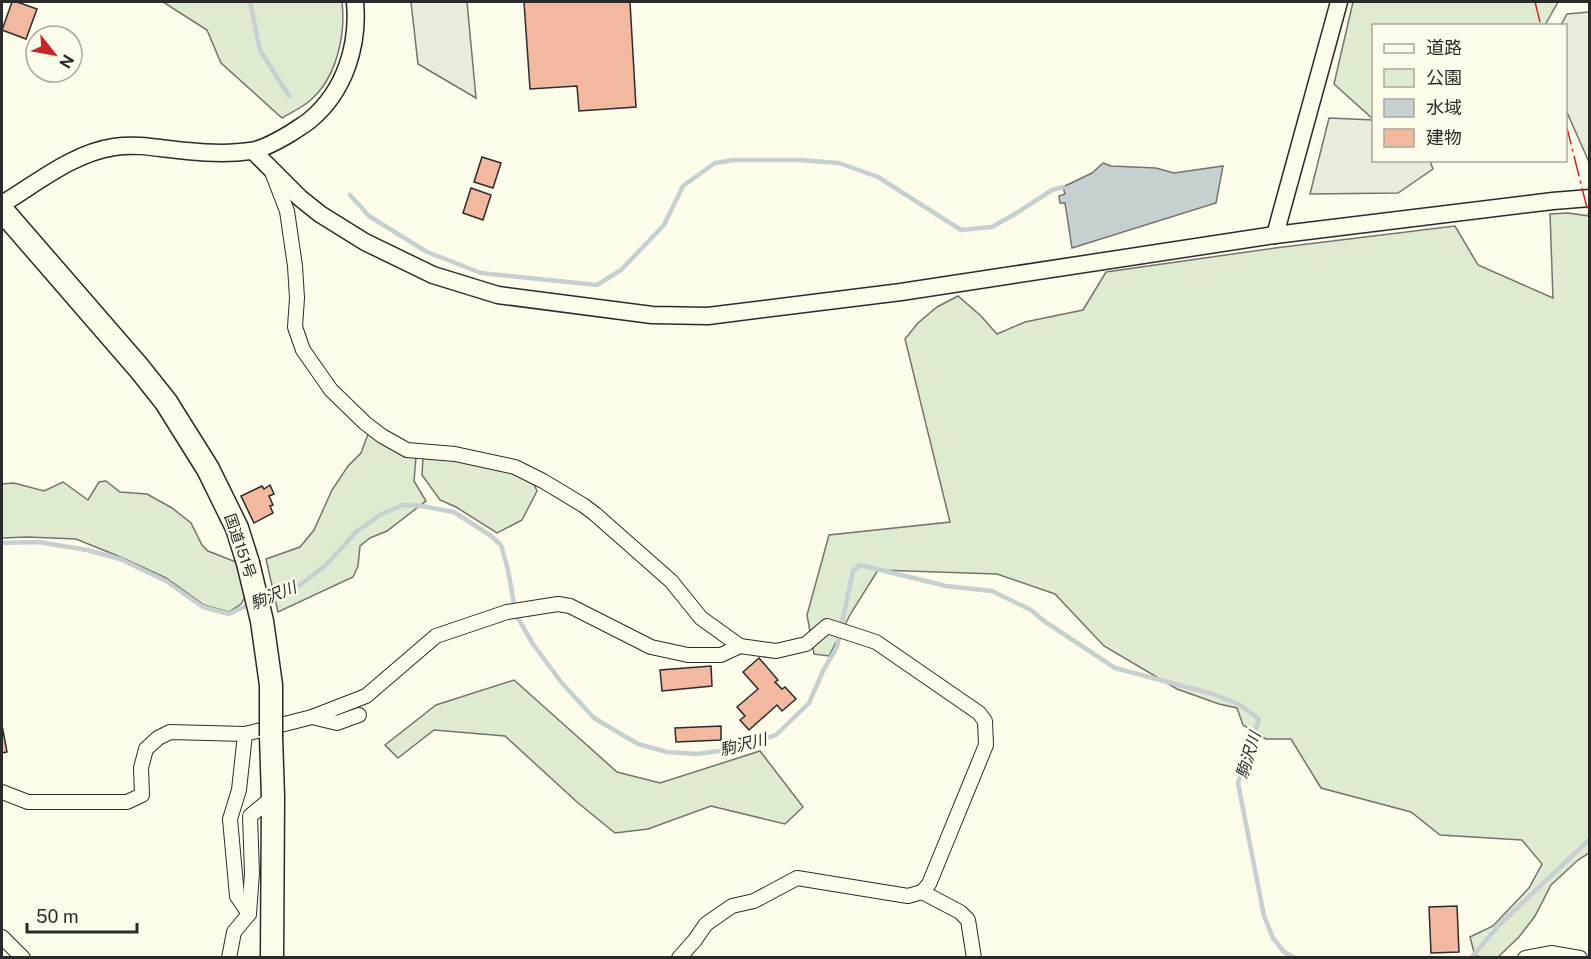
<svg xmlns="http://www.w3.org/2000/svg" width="1591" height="959" font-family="'Public Sans','Noto Sans JP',sans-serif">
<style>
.green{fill:#deebd1;stroke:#74746e;stroke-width:1.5}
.parking{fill:#eceadb;stroke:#74746e;stroke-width:1.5}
.water{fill:#c7d0d0;stroke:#74746e;stroke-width:1.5}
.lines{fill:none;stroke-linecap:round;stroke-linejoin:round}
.stream{stroke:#c7d0d0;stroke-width:4.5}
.building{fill:#f2b8a0;stroke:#2b2b2b;stroke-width:1.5}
.minor-casing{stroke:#2b2b2b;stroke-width:16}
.tertiary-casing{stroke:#2b2b2b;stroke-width:19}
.trunk-casing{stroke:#2b2b2b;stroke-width:25}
.minor{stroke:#fdfbea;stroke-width:14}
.tertiary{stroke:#fdfbea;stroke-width:16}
.trunk{stroke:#fdfbea;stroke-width:22}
.trunk-bridge-casing{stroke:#2b2b2b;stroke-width:25;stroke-linecap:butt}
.trunk-bridge{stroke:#fdfbea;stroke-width:22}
.power{stroke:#c62828;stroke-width:1.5;stroke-dasharray:21 4.5 3 4.5;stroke-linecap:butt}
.labels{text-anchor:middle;stroke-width:4.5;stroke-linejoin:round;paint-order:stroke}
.street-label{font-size:15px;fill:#2b2b2b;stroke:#fdfbea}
.water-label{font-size:16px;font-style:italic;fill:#2b2b2b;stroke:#fdfbea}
</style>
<rect width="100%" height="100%" fill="#fdfbea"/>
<g class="green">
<path d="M163,2H342C346,36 336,81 307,103C299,109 290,113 282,118L221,63L207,30Z"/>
<path d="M1353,2H1558L1545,25L1374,26L1373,119L1334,84Z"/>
<path d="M1568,213L1589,216V853L1578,860L1551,885L1535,916L1519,937L1498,957H1484L1475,956L1470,937L1493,926L1529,888L1542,864L1522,840L1440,835L1411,812L1321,788L1291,739H1266L1243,725L1237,708L1219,704L1177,689L1104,646L1055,594L997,574L878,570L851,613L829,656L814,654L807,615L829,535L950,522L905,339L918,323L937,307L958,296L981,316L997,334L1025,322L1083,310L1106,272L1275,248L1455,226L1478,265L1553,298L1550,214Z"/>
<path d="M368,434L399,451L416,457L414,481L426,501L387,531L370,538L360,546L358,566L353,577L278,612L266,559L300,547L314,530L332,490L348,466L361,453Z"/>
<path d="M423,458L491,463L532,480L537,491L522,520L497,533L456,507L440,500L422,475Z"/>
<path d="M106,481L120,492L147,494L172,508L191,523L202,545L208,551L236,562L245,597L241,604L229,612L204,605L166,578L118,556L76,539L27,537L2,538V484L14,483L44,491L63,482L88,500L99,482Z"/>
<path d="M514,680L617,772L660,783L760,751L803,807L785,824L711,806L648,829L615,833L577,802L505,736L434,730L398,758L385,745L436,705Z"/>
</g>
<g class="parking">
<path d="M411,2H467L476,98L418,64Z"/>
<path d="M1589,12H1590L1589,162L1566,110V26L1561,25L1567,14Z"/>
<path d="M1329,118L1373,120L1374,160L1430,161L1433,169L1398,193L1310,194Z"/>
</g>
<path class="water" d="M1103,163L1111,166L1156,168L1174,173L1223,166L1216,203L1072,248L1065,203H1060L1059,196L1065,194L1063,187L1092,173Z"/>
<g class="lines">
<g class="stream">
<path d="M250,2L260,50L289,96"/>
<path d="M350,195L369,216L427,252L481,273L597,285L621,270L664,225L683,186L715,163L733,160H800L839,163L878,177L961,230L992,227L1015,214L1052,190L1063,187"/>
<path d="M2,543L39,542L87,550L120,559L166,581L203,607L229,614L250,604"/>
<path d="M263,597L284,588L300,585L326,565L356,532L380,515L402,505L422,506L454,512L491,536L501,545L508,570L516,615L533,644L561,682L594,718L638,744L667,752L696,754L727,750L776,735L809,703L823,671L837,647L853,571L860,565L946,586L992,591L1031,610L1044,621L1115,668L1213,694L1240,705L1259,719L1238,783L1264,916L1273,938L1284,952L1295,958"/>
<path d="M1471,958L1500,924L1590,839"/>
</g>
</g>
<g class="building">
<path d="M12,2H17L37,9L26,39L2,30Z"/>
<path d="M524,2H630L636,107L579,111L577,86L530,89Z"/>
<path d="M482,157L501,163L493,188L474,182Z"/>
<path d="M471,188L491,195L483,220L463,213Z"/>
<path d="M270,485L274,494L269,496L273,505L270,506L273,513L254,523L241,496L262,486L264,489Z"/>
<path d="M759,658L778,680L775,682L782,689L785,687L796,699L782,711L777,705L749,730L740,720L745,716L737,707L758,689L743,672Z"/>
<path d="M711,666L712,686L662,691L660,670Z"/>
<path d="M2,725L7,752L2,753Z"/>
<path d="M721,726V740L676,742L675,728Z"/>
<path d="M1457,906L1459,952L1431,953L1429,907Z"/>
</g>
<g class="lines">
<g class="minor-casing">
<g id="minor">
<path d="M272,172L287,211L295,266L297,298L295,327L303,350L331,390L365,423L382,436L407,450L455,454L515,467L543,481L583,505L595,514L671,581L701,618L740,646L776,651L806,644L827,626L876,642L979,713L985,721L986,745L929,884L922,892L908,896L797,878L754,901L732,906L706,924L695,940L679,958"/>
<path d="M312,717L337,723L359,715"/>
<path d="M245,734L239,790L230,819L237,896L249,914"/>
<path d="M2,792L28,802H127L142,795L141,768L146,749L158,738L170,732L245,734L312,717L366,696L436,636L507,612L558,604L570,606L651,647L688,655H721L740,646"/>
<path d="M922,892L960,912L968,920L974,958"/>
<path d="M2,937L23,958"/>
<path d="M229,958L234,932L249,914L252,873L250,816L273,797"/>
<path d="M1525,958L1551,953L1580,958"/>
</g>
</g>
<g class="tertiary-casing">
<g id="tertiary">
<path d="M253,151L300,198L320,214L365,242L433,275L498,295L652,315L708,316L901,292L1275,235L1553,201L1590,198"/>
<path d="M2,204C37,183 73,153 114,147C139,143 162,149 187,151C207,153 230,154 250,151C262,150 281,139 291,133C298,128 304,125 310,120C345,91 359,45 355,2"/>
<path d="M1275,235L1339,2"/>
</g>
</g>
<g class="trunk-casing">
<g id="trunk">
<path d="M2,210L139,368L166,402L208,469L237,528L248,563"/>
<path d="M271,736L273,797L272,958"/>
</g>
</g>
<use href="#minor" class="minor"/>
<use href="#tertiary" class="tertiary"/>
<use href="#trunk" class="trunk"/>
<g class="trunk-bridge-casing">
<path id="trunk-bridge" d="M248,563L262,621L271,685V736"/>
</g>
<use href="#trunk-bridge" class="trunk-bridge"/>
<g class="power">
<path d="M1535,2L1541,26"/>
<path d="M1566,124L1590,220"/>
</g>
</g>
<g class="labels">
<g class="street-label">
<text transform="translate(240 546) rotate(71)" y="5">国道151号</text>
</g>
<g class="water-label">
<text transform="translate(273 595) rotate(-22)" y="6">駒沢川</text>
<text transform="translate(743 744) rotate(-14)" y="6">駒沢川</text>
<text transform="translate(1248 755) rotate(-73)" y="6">駒沢川</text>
</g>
</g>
<rect width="1591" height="959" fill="none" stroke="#2b2b2b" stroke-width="6"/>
<rect x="1372" y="24" width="195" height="138" fill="#fdfbea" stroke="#a9a89e" stroke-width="1.5"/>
<rect x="1384" y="44" width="30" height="9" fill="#fdfbea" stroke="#a9a89e" stroke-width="1.5"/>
<text x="1426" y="54" font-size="18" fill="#2b2b2b">道路</text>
<rect x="1384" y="69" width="30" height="18" fill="#deebd1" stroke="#a9a89e" stroke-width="1.5"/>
<text x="1426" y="84" font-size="18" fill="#2b2b2b">公園</text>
<rect x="1384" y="99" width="30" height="18" fill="#c7d0d0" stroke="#a9a89e" stroke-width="1.5"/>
<text x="1426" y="114" font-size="18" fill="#2b2b2b">水域</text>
<rect x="1384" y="129" width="30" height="18" fill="#f2b8a0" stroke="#a9a89e" stroke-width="1.5"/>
<text x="1426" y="144" font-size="18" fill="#2b2b2b">建物</text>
<g transform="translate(54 54) rotate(121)"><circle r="28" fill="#fdfbea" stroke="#a9a89e" stroke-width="1.5"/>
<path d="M0-4.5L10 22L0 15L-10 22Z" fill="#c62828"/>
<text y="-9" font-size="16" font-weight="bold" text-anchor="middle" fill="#2b2b2b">N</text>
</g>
<path d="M27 923v9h110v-9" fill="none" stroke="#2b2b2b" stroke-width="3"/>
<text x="36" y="923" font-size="18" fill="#2b2b2b" stroke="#fdfbea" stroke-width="4.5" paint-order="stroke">50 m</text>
</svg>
